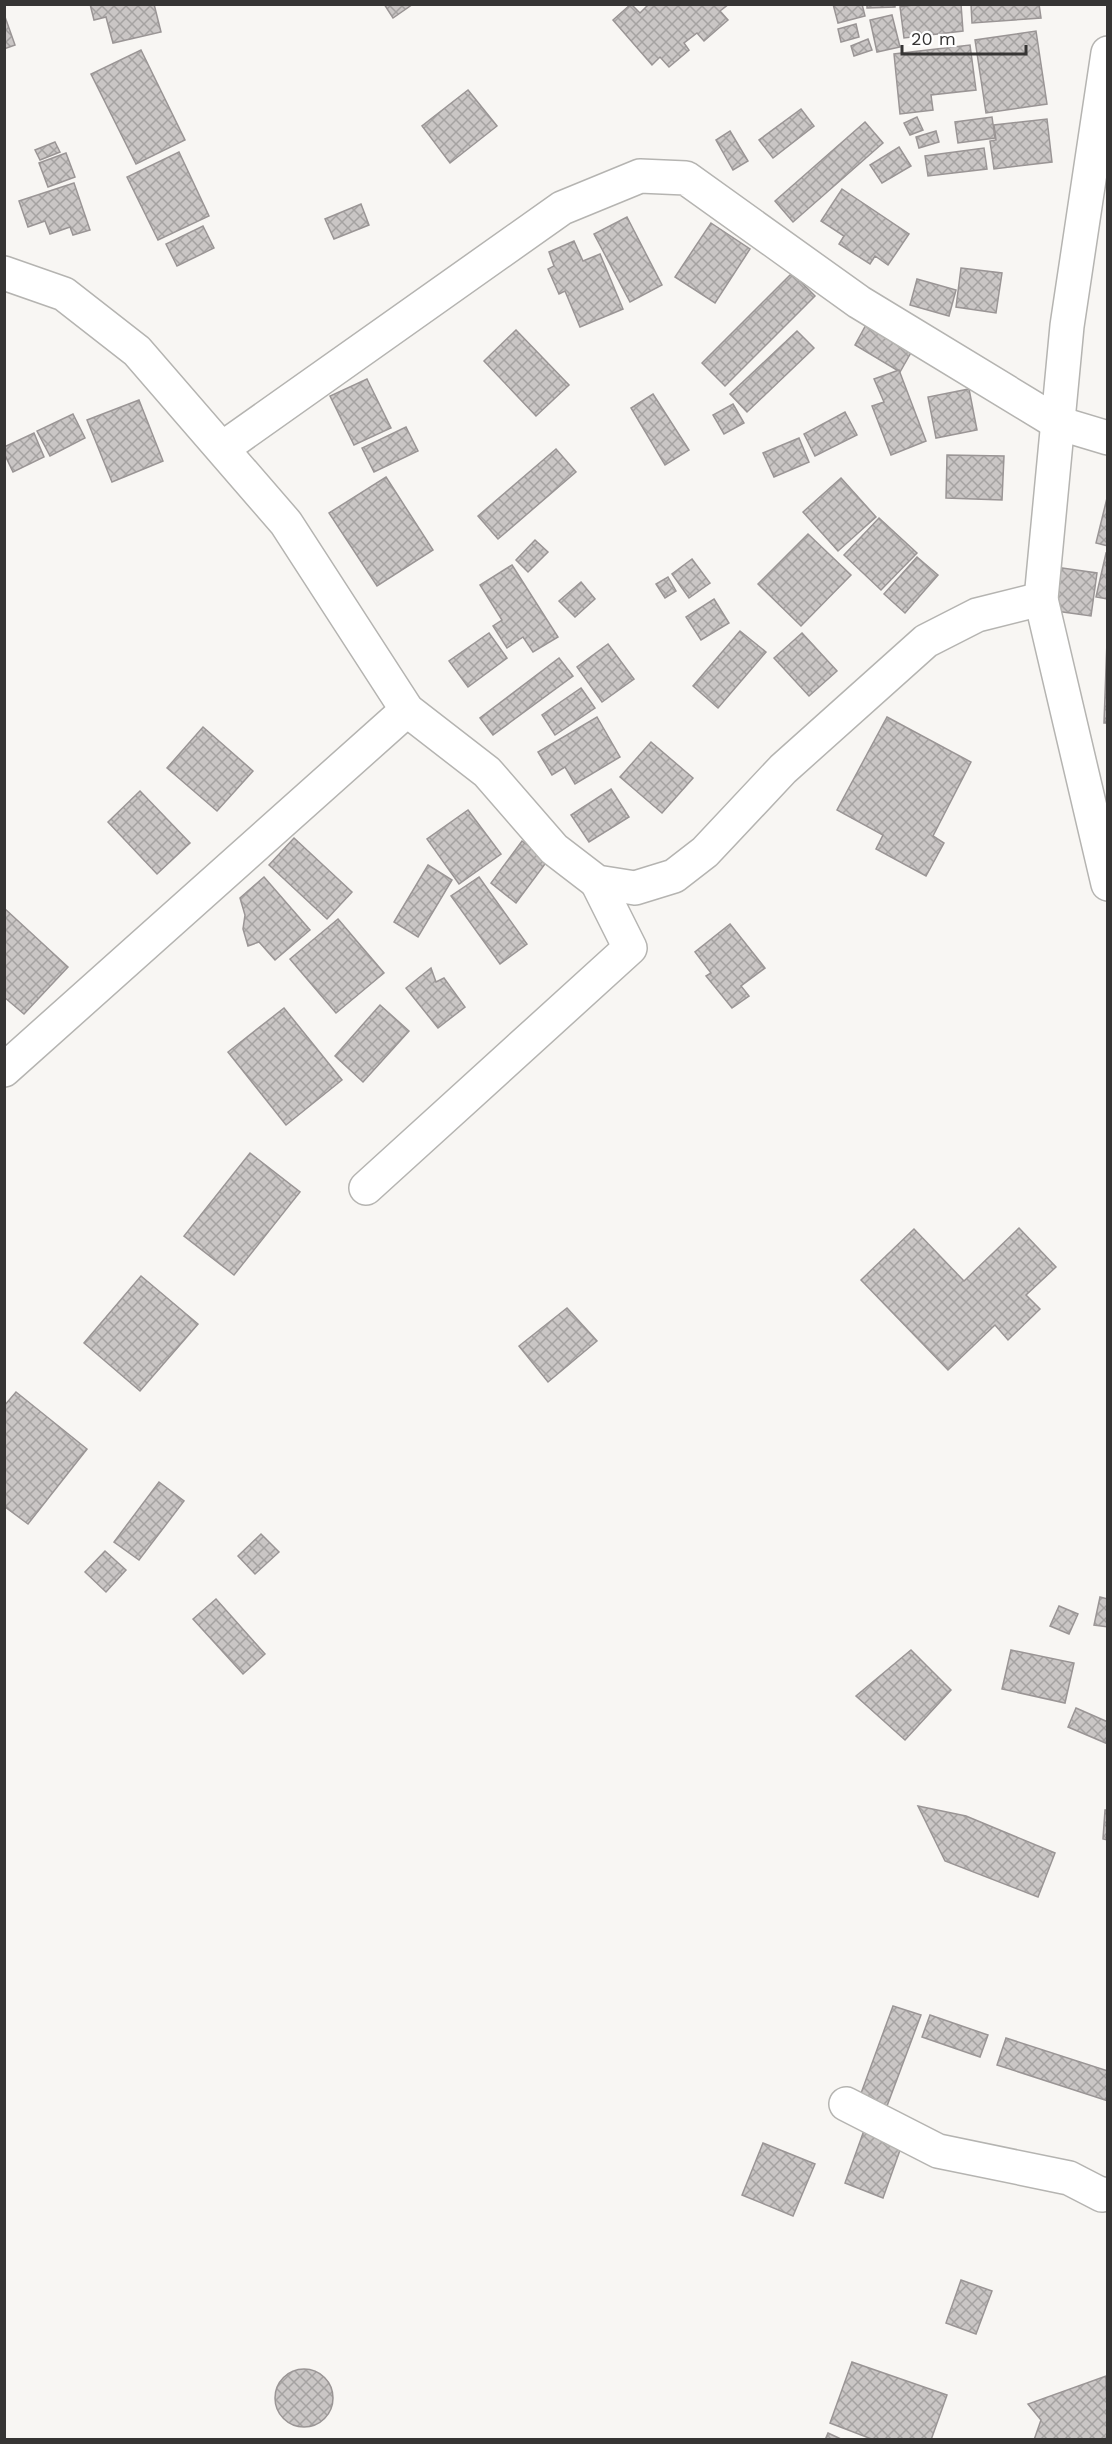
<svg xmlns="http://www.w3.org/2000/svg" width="1112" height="2444" font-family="'Work Sans',sans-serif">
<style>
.building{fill:url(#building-cross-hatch);stroke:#9a9595;stroke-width:1.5}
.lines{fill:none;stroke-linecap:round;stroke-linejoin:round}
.street-casing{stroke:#b5b4b1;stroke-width:36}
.street{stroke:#fff;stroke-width:33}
</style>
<defs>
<pattern id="building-cross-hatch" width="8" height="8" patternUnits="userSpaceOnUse" patternTransform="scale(1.5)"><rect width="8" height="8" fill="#cac6c5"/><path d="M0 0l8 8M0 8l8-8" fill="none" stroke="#a5a2a1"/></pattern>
</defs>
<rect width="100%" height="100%" fill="#f8f6f3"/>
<g class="building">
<path d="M90,4H154L161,32L113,43L106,17L94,20Z"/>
<path d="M384,4H413L393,18Z"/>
<path d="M631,4L640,13L649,4H729L720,11L728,20L704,41L697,33L684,43L689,50L669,67L660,57L652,65L613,20Z"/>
<path d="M833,4H862L865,16L838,23Z"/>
<path d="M867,4H895V7L867,8Z"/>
<path d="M919,4H961L963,31L904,38L900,7Z"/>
<path d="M971,4H1039L1041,18L972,23Z"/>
<path d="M4,14L15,45L4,49Z"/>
<path d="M892,15L900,47L877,52L870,20Z"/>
<path d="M856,24L859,37L841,42L838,29Z"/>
<path d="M1036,31L1047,104L986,113L975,40Z"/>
<path d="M868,39L872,50L854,56L851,46Z"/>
<path d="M970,45L976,90L931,95L933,110L900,114L894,54Z"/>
<path d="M141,50L185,140L136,164L91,74Z"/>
<path d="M468,90L497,126L450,163L422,126Z"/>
<path d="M801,109L814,126L773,158L759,140Z"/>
<path d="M917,117L923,130L910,135L904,123Z"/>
<path d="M992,117L995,138L958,143L955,122Z"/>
<path d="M1047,119L1052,162L994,169L990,141L996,140L994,125Z"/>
<path d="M865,122L883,143L793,222L775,201Z"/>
<path d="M730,131L748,161L733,170L716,140Z"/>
<path d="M936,131L939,142L919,148L916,137Z"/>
<path d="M55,142L60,152L40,160L35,150Z"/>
<path d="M899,147L911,166L882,183L870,165Z"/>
<path d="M984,148L987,169L928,176L925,156Z"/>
<path d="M179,152L209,216L158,240L127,177Z"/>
<path d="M66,153L75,177L48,187L39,163Z"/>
<path d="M74,183L90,230L73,235L70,227L50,234L45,221L28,227L19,201Z"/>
<path d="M842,189L909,234L888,265L875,256L870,264L839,244L844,236L821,221Z"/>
<path d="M361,204L369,225L334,239L325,219Z"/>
<path d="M627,217L662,285L630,302L594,234Z"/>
<path d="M711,223L750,249L715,303L675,277Z"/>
<path d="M203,226L214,248L177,266L166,244Z"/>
<path d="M574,241L583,261L600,254L623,309L580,327L565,291L559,294L548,269L554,266L549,252Z"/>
<path d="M961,268L1002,273L996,313L956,307Z"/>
<path d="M792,273L815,296L725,386L702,363Z"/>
<path d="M917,279L956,290L949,316L910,305Z"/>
<path d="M867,323L913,349L900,372L855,345Z"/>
<path d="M516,330L569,385L536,416L484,361Z"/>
<path d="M797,331L814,348L747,412L730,394Z"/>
<path d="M899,370L926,441L891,455L872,406L884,402L874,379Z"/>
<path d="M367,379L391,428L354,445L330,396Z"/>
<path d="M969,389L977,430L936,438L928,397Z"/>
<path d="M653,394L689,450L665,465L631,408Z"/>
<path d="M139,400L163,461L112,482L87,420Z"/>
<path d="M733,404L744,423L724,434L713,415Z"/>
<path d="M845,412L857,435L815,456L804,434Z"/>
<path d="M73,414L85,438L50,456L37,431Z"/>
<path d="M406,427L418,451L374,472L362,448Z"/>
<path d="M34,433L44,457L13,472L4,453V447Z"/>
<path d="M799,438L809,462L774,477L763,453Z"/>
<path d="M556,449L576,472L498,539L478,516Z"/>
<path d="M947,455L1004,456L1002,500L946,498Z"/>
<path d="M386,477L433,550L377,586L329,513Z"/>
<path d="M841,478L876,517L838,551L803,512Z"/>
<path d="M1107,498H1108V546L1096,543Z"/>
<path d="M879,518L917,553L881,590L844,555Z"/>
<path d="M808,534L851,575L801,626L758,584Z"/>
<path d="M535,540L548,552L528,572L516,560Z"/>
<path d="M1106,553L1108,554V599L1096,597Z"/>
<path d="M917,557L938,575L905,613L884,594Z"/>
<path d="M692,559L710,583L689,598L672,574Z"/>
<path d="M512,565L558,637L533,652L523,637L507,648L493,626L502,620L480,585Z"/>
<path d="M1055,567L1097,573L1091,616L1049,610Z"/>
<path d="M668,577L676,591L665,598L656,584Z"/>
<path d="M581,582L595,599L575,617L559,601Z"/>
<path d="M714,599L729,623L701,640L686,617Z"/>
<path d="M740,631L766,652L718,708L693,686Z"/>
<path d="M489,633L507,658L468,687L449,661Z"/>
<path d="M802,633L837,671L809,696L774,658Z"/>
<path d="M1107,641H1108V723H1104Z"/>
<path d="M608,644L634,679L602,702L577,667Z"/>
<path d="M559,658L573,676L493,735L480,718Z"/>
<path d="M581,688L595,708L555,735L542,715Z"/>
<path d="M597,717L620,757L575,784L565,767L552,775L538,752Z"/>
<path d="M887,717L971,762L933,836L944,843L926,876L876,849L883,835L837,810Z"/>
<path d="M203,727L253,771L217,811L167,768Z"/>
<path d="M651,742L693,778L662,813L620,777Z"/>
<path d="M611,789L629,817L589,842L571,815Z"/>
<path d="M140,791L190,843L157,874L108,822Z"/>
<path d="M468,810L501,854L459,884L427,839Z"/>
<path d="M294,838L352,892L327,919L269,865Z"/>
<path d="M522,841L548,860L516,903L491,883Z"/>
<path d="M428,865L452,880L418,937L394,922Z"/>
<path d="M264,877L310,930L275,960L259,942L248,946L243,929L245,915L240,898Z"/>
<path d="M479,877L527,944L500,964L451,896Z"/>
<path d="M4,908L68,967L24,1014L4,997Z"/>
<path d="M338,919L384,973L336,1013L290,959Z"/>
<path d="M730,924L765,968L741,986L749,996L732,1008L706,976L711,973L695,952Z"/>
<path d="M431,968L436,982L444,978L465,1007L438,1028L406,988Z"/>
<path d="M380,1005L409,1031L363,1082L335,1056Z"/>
<path d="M284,1008L342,1080L286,1125L228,1052Z"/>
<path d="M250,1153L300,1192L234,1275L184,1236Z"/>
<path d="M1019,1228L1056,1267L1026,1295L1040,1309L1008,1340L995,1325L948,1370L861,1280L914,1229L964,1281Z"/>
<path d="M141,1276L198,1324L140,1391L84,1343Z"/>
<path d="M567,1308L597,1341L548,1382L519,1346Z"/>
<path d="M16,1392L87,1449L28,1524L4,1506V1406Z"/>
<path d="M159,1482L184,1501L139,1560L114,1542Z"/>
<path d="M261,1534L279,1552L255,1574L238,1556Z"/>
<path d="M105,1551L126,1570L106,1592L85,1572Z"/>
<path d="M1100,1597L1108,1599V1627L1094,1625Z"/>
<path d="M216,1599L265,1654L243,1674L193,1619Z"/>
<path d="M1059,1606L1078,1614L1069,1634L1050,1626Z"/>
<path d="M911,1650L951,1690L905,1740L856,1696Z"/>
<path d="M1011,1650L1074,1663L1065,1703L1002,1689Z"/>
<path d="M1076,1708L1108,1722V1744L1068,1727Z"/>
<path d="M918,1806L966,1816L1055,1853L1038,1897L945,1861Z"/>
<path d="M1105,1810H1108V1840L1103,1839Z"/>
<path d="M893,2006L921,2015L887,2106L860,2096Z"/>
<path d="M930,2015L988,2035L980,2057L922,2037Z"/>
<path d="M1006,2038L1108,2071V2101L997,2065Z"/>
<path d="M866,2125L904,2139L883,2198L845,2183Z"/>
<path d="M763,2143L815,2164L793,2216L742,2195Z"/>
<path d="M961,2280L992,2291L976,2334L946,2323Z"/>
<path d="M852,2362L947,2395L931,2440H874L830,2423Z"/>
<circle cx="304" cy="2398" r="29"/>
<path d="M1106,2376L1108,2440H1034L1041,2420L1028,2404Z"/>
<path d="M828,2433L843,2440H825Z"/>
</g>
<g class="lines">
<g class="street-casing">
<g id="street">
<path d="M1108,53L1067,326L1041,599L1108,884"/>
<path d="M4,273L64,294L137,351L286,523L407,710L487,772L554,849L597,882L635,888L674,876L705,852L783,769L926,641L977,615L1041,599"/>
<path d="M223,448L562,208L640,176L686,178L859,302L1058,423L1108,438"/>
<path d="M4,1070L407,710"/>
<path d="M366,1188L630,948L597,882"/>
<path d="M846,2104L938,2151L1069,2178L1102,2195L1108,2194"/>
</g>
</g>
<use href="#street" class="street"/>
</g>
<rect width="1112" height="2444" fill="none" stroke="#363534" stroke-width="12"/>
<path d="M902 45v9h124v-9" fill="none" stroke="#363534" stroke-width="3"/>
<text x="911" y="45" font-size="18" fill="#363534" stroke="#ffffff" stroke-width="4.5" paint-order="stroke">20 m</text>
</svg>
